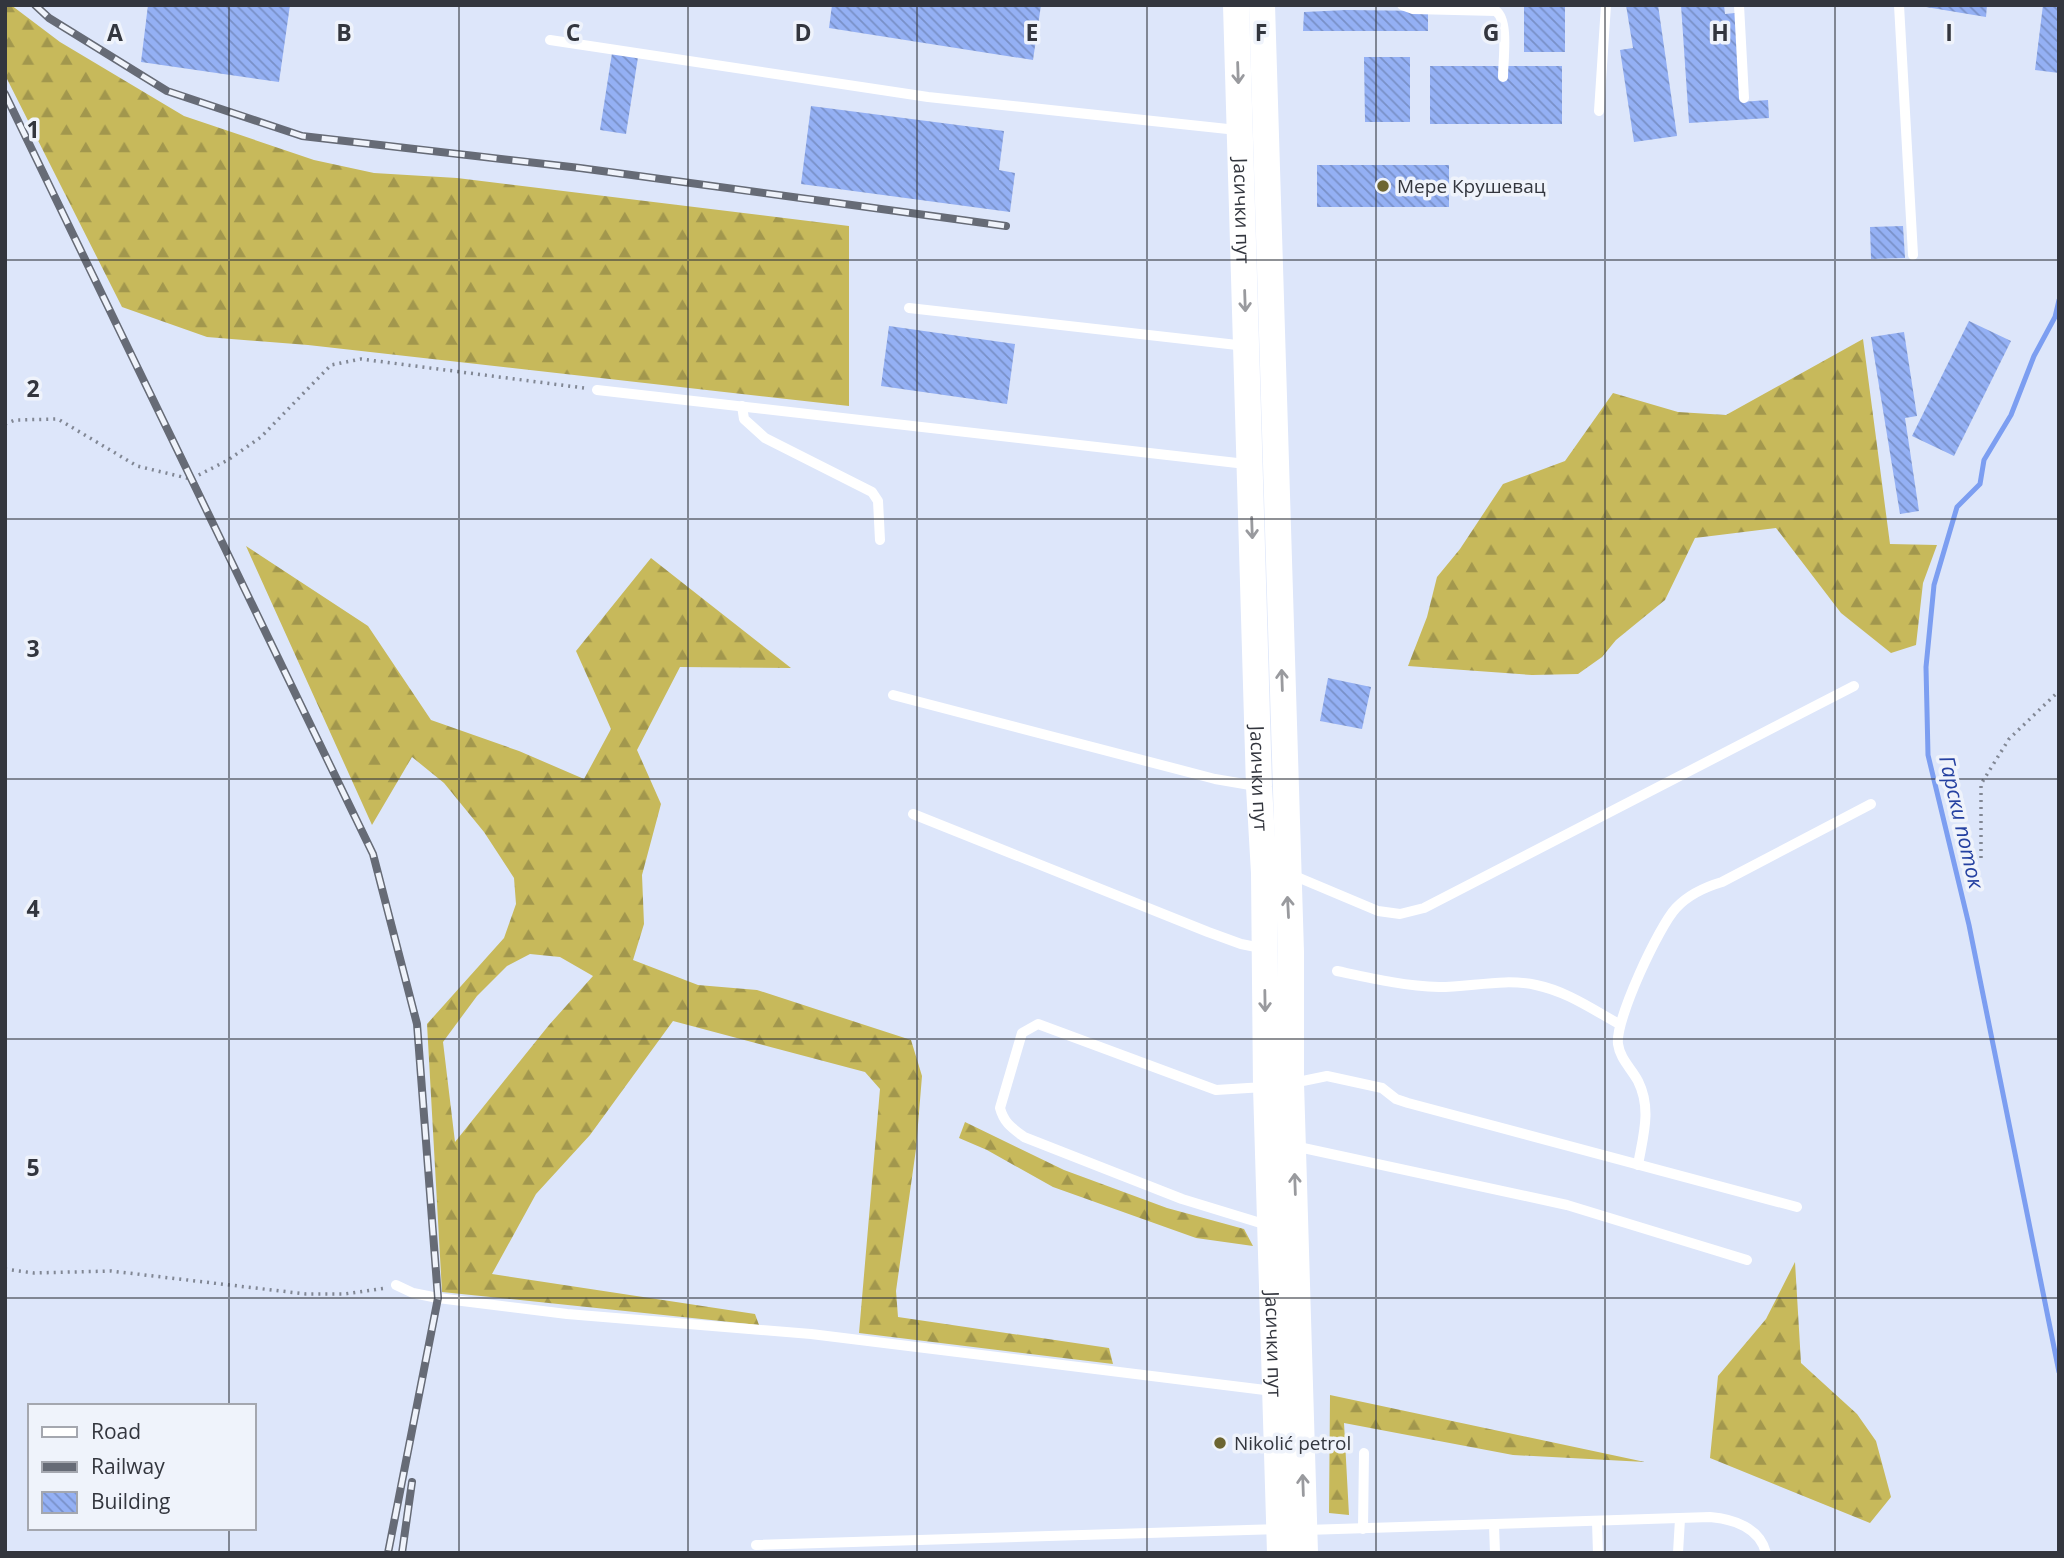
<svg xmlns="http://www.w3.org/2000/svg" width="2064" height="1558" font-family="'Open Sans',sans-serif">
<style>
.forest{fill:url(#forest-firs);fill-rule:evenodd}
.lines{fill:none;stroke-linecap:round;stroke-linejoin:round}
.stream{stroke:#7c9ef1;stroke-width:5}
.building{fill:url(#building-back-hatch)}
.path{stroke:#818794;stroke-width:3.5;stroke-dasharray:2 5;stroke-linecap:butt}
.service{stroke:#fff;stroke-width:10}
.secondary{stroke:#fff;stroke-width:26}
.rail-casing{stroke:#666b76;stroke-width:8}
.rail{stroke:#eff3fb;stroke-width:5;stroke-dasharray:16;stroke-linecap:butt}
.oneway{stroke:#999a9e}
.grid{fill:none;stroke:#33363e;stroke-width:2;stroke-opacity:0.55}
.poi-dot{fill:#6c6531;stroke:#eff3fb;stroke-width:2.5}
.labels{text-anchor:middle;stroke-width:7;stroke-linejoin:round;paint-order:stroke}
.poi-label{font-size:19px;fill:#33363e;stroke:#eff3fb;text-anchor:start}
.street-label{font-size:19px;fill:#33363e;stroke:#eff3fb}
.water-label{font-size:21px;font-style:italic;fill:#2541a1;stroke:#eff3fb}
.grid-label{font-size:23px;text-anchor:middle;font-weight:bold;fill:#33363e;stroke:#eff3fb;stroke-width:7;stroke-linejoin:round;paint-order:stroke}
</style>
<defs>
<pattern id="forest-firs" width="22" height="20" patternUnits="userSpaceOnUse" patternTransform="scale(1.75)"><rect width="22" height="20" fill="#c7b95b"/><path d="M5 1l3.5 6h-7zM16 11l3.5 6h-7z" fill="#a2974d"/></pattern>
<pattern id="building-back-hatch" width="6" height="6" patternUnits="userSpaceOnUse" patternTransform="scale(1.75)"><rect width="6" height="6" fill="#94b0f4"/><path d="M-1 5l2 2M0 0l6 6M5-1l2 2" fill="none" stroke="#7990c7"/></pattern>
</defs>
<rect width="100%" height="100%" fill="#dde6fa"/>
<g class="forest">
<path d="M5,5H11L60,42L184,116L314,160L374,173L457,178L849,226V406L308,345L207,337L122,307L5,75Z"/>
<path d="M1863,339L1890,544L1937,545L1923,583L1916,645L1891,653L1841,613L1776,528L1695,538L1665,600L1616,640L1602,657L1578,674L1532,675L1408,666L1427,617L1437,577L1460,549L1503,484L1565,461L1613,393L1678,412L1726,415Z"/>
<path d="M246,546L368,626L431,720L519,751L584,779L611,729L576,651L651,558L791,668L680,667L637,750L661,804L642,875L644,924L633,960L698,985L757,990L911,1040L922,1076L916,1149L896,1291L898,1317L1109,1348L1113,1364L859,1333L880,1089L865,1072L673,1021L590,1135L536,1194L492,1274L755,1314L759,1325L442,1292L427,1024L504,938L516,904L514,878L484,832L444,783L412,757L372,825ZM530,954L560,957L593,976L549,1025L455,1142L443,1042L477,996L507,966Z"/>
<path d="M965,1122L1064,1170L1167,1208L1244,1229L1253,1246L1196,1238L1053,1187L987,1150L959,1138Z"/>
<path d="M1795,1262L1801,1363L1857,1414L1876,1441L1891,1497L1870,1523L1710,1458L1718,1376L1766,1319Z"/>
<path d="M1330,1395L1645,1462L1513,1455L1344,1423L1349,1515L1329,1513Z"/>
</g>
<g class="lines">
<path class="stream" d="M2059,300L2055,317L2034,356L2011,415L1984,460L1980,484L1957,507L1934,585L1926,667L1928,755L1969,925L2059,1372"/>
</g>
<g class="building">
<path d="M148,5H290L279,82L141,62Z"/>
<path d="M832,5H1041L1033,60L829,28Z"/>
<rect x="1524" y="5" width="41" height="47"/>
<path d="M1626,5H1658L1677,136L1634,142L1620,50L1633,48Z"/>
<path d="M1681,5H1724L1725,14L1735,13L1741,102L1768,100L1769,118L1689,123Z"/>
<path d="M1914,5H1987L1986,17Z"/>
<path d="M2043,5H2059V73L2035,70Z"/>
<path d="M1346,10L1428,11V31H1303L1304,12Z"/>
<path d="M612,53L638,57L626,134L600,130Z"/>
<path d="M1364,57H1410V122H1365Z"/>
<rect x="1430" y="66" width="132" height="58"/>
<path d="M811,106L1004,131L999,170L1015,173L1010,212L801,184Z"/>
<rect x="1317" y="165" width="132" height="42"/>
<path d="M1903,226L1905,258L1871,259L1870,227Z"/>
<path d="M1969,321L2011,341L1954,456L1912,436Z"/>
<path d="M889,326L1015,344L1007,404L881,386Z"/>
<path d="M1904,332L1917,416L1905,418L1919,511L1900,514L1871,337Z"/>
<path d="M1328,678L1371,687L1362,729L1320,721Z"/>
</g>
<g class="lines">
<g class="path">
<path d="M5,424L15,420L58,419L137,466L191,479L228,460L261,437L331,365L361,359L584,388"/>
<path d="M1981,858V784L2009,739L2059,691"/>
<path d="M5,1269L34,1273L111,1271L306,1294H344L386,1288"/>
</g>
<g class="service">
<path d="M1402,5L1413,9L1496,11C1509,21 1503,60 1503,77"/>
<path d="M1739,5L1744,98"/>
<path d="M1899,5L1913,255"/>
<path d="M550,40L928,97L1237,130"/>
<path d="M1599,111L1606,5"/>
<path d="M909,308L1246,346"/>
<path d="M597,390L1246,464"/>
<path d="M742,406L744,419L765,438L872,492L878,501L880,540"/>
<path d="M893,695L1215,779L1256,786"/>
<path d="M913,814L1208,932L1241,944L1261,948"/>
<path d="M1290,874L1378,911L1400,914L1424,908L1854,686"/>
<path d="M1337,971C1370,978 1404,986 1439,987C1471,987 1504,978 1536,985C1566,991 1592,1009 1619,1024"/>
<path d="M1293,1083L1327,1076L1382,1088L1396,1099L1408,1103L1797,1207"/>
<path d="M1264,1087L1216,1090L1038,1024L1022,1033L1000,1108C1004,1123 1012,1128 1024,1137L1182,1199L1267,1225"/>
<path d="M1294,1146L1567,1205L1747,1260"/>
<path d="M1638,1165C1643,1136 1652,1109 1638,1081C1631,1068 1620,1059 1618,1044C1615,1020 1659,926 1676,908C1689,894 1705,887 1722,882L1871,804"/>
<path d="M396,1285L413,1293L438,1298L567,1314L811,1334L1273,1391"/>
<path d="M1597,1522L1598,1553"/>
<path d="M1494,1525L1495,1553"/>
<path d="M1363,1529L1364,1453"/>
<path d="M1306,1530L1710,1517C1734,1519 1760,1528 1766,1553"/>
<path d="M756,1545L1277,1529"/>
<path d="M1678,1553L1680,1519"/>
</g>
<g class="secondary">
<path id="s1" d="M1236,5L1259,787L1264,873L1266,1087L1280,1553"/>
<path d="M1262,5L1291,952V1083L1305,1553"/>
</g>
<g class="rail-casing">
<g id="rail">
<path d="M35,5L49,18L167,91L302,136L580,168L1006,226"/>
<path d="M5,94L373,854L417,1024L438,1298L388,1553"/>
<path d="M402,1553L412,1482"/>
</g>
</g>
<use href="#rail" class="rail"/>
</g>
<defs><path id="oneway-shaft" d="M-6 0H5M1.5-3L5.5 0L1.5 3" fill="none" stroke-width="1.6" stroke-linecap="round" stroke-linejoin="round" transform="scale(1.75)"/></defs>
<g class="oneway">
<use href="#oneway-shaft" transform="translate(1238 73) rotate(88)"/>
<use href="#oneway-shaft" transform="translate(1245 301) rotate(88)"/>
<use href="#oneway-shaft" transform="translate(1252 528) rotate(88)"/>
<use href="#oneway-shaft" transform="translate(1282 680) rotate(-92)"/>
<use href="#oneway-shaft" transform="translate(1288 907) rotate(-93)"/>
<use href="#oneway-shaft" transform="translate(1265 1001) rotate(89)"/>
<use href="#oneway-shaft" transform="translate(1295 1184) rotate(-92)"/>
<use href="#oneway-shaft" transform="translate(1303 1485) rotate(-92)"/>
</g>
<path class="grid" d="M229,5V1406M459,5V1553M688,5V1553M917,5V1553M1147,5V1553M1376,5V1553M1605,5V1553M1835,5V1553M5,260H2059M5,519H2059M5,779H2059M5,1039H2059M5,1298H2059M229,1528V1553"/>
<g class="poi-dot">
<circle cx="1383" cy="186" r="7"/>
<circle cx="1220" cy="1443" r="7"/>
</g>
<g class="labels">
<g class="poi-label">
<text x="1397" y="193">Мере Крушевац</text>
<text x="1234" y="1450">Nikolić petrol</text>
</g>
<g class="street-label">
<text dy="7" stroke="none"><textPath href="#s1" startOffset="206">Јасички пут</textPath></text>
<text dy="7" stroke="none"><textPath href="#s1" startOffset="774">Јасички пут</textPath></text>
<text dy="7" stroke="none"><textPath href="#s1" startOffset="1340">Јасички пут</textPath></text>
</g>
<g class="water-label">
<text transform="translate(1961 822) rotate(77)" y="7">Гарски поток</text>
</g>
</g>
<g class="grid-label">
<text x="115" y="41">A</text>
<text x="344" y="41">B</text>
<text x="573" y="41">C</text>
<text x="803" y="41">D</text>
<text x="1032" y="41">E</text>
<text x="1261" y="41">F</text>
<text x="1491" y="41">G</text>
<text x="1720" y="41">H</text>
<text x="1949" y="41">I</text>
<text x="33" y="138">1</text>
<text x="33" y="397">2</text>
<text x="33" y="657">3</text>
<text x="33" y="917">4</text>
<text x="33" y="1176">5</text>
</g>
<rect width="2064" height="1558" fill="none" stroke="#33363e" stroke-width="14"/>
<rect x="28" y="1404" width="228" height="126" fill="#eff3fb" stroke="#a4a7af" stroke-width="2"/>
<rect x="42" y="1427" width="35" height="10" fill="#ffffff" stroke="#a4a7af" stroke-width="2"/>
<text x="91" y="1439" font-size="21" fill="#33363e">Road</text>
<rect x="42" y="1462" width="35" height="10" fill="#666b76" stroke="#a4a7af" stroke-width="2"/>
<text x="91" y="1474" font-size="21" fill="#33363e">Railway</text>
<rect x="42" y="1492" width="35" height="21" fill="url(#building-back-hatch)" stroke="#a4a7af" stroke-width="2"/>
<text x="91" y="1509" font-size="21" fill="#33363e">Building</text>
</svg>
